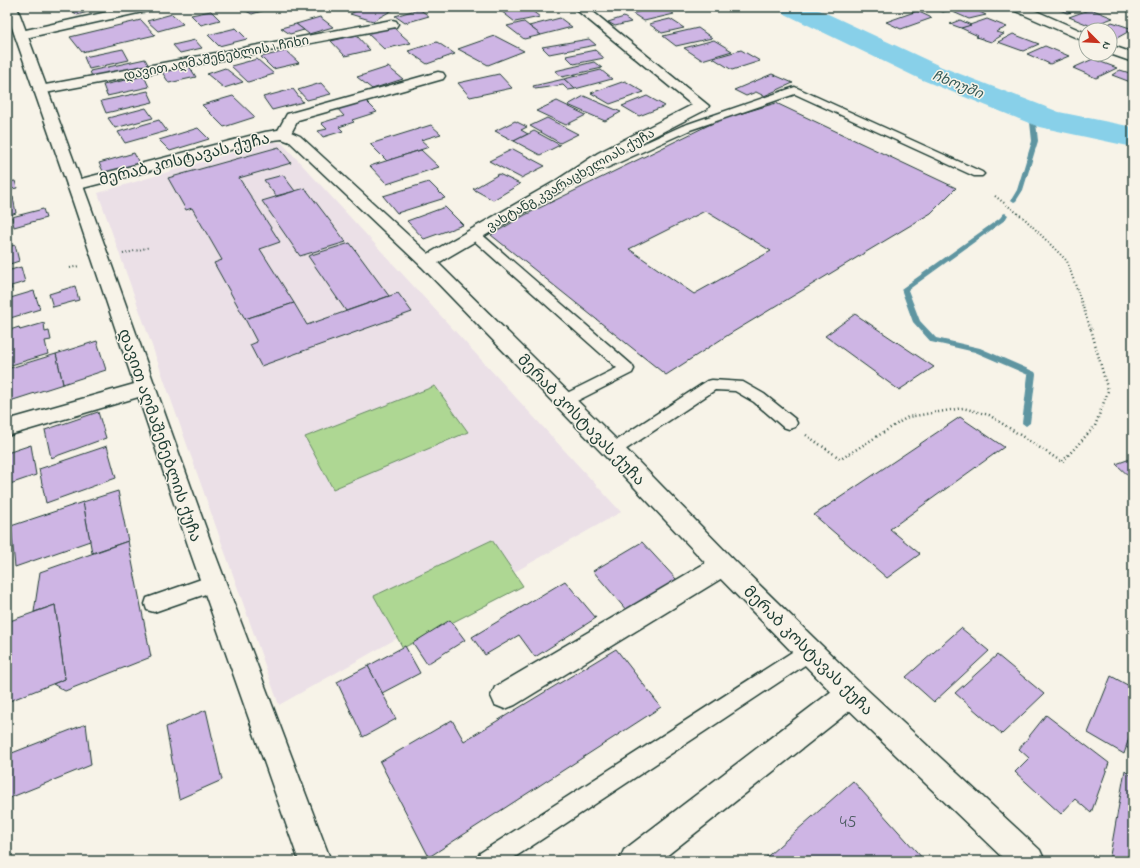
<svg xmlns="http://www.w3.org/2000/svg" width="1140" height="868" font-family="'Indie Flower','Noto Sans Georgian',sans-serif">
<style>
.built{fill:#ebe0e7}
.green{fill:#aed793;stroke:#668a64}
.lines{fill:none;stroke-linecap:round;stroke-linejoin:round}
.stream{fill:#5e95a1;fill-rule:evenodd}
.river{fill:#88d0e9;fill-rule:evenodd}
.building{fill:#ceb5e4;stroke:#1f3d34;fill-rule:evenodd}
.lane-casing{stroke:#1f3d34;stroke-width:3}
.street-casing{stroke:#1f3d34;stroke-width:3}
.secondary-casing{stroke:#1f3d34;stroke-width:3}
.highway-casing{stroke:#1f3d34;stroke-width:3}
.path-far1{stroke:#1f3d34;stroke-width:2;stroke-dasharray:1 2.5;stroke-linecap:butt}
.path{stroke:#1f3d34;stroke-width:2.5;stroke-dasharray:1 3;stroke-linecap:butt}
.lane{fill:#f7f3e8;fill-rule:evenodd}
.street{fill:#f7f3e8;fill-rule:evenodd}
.secondary{fill:#f7f3e8;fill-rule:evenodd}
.highway{fill:#f7f3e8;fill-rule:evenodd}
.labels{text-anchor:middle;stroke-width:3;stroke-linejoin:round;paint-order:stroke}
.far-street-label{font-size:13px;fill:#1f3d34;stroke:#f7f3e8}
.far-water-label{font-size:14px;font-style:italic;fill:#345a58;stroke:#f7f3e8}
.street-label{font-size:16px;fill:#1f3d34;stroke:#f7f3e8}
.near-number-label{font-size:17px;fill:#4b5b60}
</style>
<rect width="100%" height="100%" fill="#f7f3e8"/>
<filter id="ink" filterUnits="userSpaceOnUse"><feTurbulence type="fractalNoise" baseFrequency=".025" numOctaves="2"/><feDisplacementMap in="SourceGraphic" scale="8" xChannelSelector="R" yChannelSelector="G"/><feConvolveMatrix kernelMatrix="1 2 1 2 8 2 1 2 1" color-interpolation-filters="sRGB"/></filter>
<g filter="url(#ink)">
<path class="built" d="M272,141L282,143L621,512L279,705L98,193Z"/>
<g class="green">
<path d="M435,386L468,432L333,489L305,437Z"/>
<path d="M492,540L523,586L403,648L374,596Z"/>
</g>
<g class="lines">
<g class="stream">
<path d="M1032,111L1035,113L1038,141L1023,190L1016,201L1014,202L1011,200L1017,190L1032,141L1029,113Z"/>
<path d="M1005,213L1008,215L1005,220L908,290L920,321L936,338L980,348L1035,372L1036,374L1030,423L1026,426L1022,423L1028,375L975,352L931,342L913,322L901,289L1000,218L1003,214Z"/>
</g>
<path class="river" d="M779,7H813L942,67L1059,112L1133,127V147L1039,127L920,79L783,13Z"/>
</g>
<g class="building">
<path d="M68,7H106L77,15Z"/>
<path d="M238,7H271L272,8L252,14Z"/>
<path d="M364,7H398L373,21L350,14Z"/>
<path d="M518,7H527L540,17L515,22L501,11Z"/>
<path d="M623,7H648L629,11Z"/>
<path d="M663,7L674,14L644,21L632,13Z"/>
<path d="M931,7H960L943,12Z"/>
<path d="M970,7L986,15L969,19L953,12Z"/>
<path d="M1053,7H1075L1080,10L1067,13Z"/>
<path d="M419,9L429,16L405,23L395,16Z"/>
<path d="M1091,9L1113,18L1091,26L1069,17Z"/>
<path d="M211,11L220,20L201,25L191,15Z"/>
<path d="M917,11L932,18L901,29L886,22Z"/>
<path d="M172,14L183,24L158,31L147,21Z"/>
<path d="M320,17L333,27L309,34L296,24Z"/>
<path d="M624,17L631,22L615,26L608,22Z"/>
<path d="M560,18L572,27L541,35L529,26Z"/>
<path d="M670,19L684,28L662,33L649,24Z"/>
<path d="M987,19L1007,27L996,32L1004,34L991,42L976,37L978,36L961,28Z"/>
<path d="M141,20L155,35L82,52L70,37Z"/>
<path d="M960,20L971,25L961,28L950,24Z"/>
<path d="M524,22L529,26L541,35L524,39L507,26Z"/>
<path d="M1112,22L1133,29L1117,38L1110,36V30H1098Z"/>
<path d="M296,24L304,30L290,34L281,28Z"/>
<path d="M393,27L411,43L384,49L367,33Z"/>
<path d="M236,28L247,39L219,46L208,35Z"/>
<path d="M698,28L712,38L676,46L663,36Z"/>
<path d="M1013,34L1039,44L1023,51L998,42Z"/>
<path d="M356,35L370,50L345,56L331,41Z"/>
<path d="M495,36L524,51L488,65L458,49Z"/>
<path d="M589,39L596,45L549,54L542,47Z"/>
<path d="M195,40L202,48L180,53L173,45Z"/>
<path d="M714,40L732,51L702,60L684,48Z"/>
<path d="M437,42L455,54L427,64L408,51Z"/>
<path d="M1045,46L1069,56L1050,64L1027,54Z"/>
<path d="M123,49L129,60L89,69L84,57Z"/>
<path d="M595,50L604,58L574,64L566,56Z"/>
<path d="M741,50L760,61L732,70L713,58Z"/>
<path d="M286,51L299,63L273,69L261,57Z"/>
<path d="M145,59L150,68L93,80L90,71Z"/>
<path d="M257,59L274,74L248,82L231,66Z"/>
<path d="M1093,59L1117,68L1096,78L1073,68Z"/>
<path d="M594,62L602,68L562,77L555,71Z"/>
<path d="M189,66L196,77L169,83L162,72Z"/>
<path d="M388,67L403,79L372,89L357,77Z"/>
<path d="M225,68L243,82L224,88L207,74Z"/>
<path d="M601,70L612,79L575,89L564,79Z"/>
<path d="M1120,70L1133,74V83L1112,75Z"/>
<path d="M499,74L512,88L470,97L458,83Z"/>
<path d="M772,74L793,83L764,96L756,92L746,96L734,90Z"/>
<path d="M144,76L149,87L107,96L103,85Z"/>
<path d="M564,79L575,89L568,90L563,85L535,89L533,86Z"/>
<path d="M625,81L644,92L610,104L591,93Z"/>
<path d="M321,83L331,94L307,100L298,90Z"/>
<path d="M293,89L303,102L272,110L263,97Z"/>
<path d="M148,91L153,102L106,113L101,101Z"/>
<path d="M233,96L255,117L224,127L202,105Z"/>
<path d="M584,96L621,112L605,121L568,105Z"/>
<path d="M647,96L665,106L639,116L622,106Z"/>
<path d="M364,99L377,112L352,120L354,122L339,127L343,131L323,137L318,131L327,129L321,123L344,116L336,107Z"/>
<path d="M557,101L586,115L566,125L536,111Z"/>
<path d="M776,103L956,188L931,213L728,335L666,375L491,235L525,215L719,120ZM705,211L771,251L694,294L629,249Z"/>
<path d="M146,108L153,118L115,128L108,118Z"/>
<path d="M547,118L578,134L560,143L530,126Z"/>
<path d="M159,120L167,131L125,143L118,132Z"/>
<path d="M515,121L527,127L521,130L528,134L514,141L495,131Z"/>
<path d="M431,125L441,134L421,140L429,147L387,161L370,144Z"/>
<path d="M198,128L209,139L170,151L159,140Z"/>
<path d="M534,131L560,145L540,155L514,141Z"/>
<path d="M279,147L291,163L239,178L280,242L260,249L294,303L245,319L214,263L222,260L192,208L186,210L168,178Z"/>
<path d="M513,149L545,166L521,178L489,161Z"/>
<path d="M421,150L439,167L387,184L370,166Z"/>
<path d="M134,153L140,165L105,175L99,163Z"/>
<path d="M499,174L520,184L493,200L473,189Z"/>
<path d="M283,175L295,191L276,196L264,180Z"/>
<path d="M15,181L17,188L7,190V182Z"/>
<path d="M429,182L445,198L397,213L383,196Z"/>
<path d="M305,188L346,242L300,256L262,201Z"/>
<path d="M13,197L16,213L7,216V198Z"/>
<path d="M445,207L463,225L424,239L407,221Z"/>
<path d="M43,209L46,218L14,227L12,217Z"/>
<path d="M350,243L389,296L346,311L308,256Z"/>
<path d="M15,245L19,261L7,265V247Z"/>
<path d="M21,267L25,282L11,286L12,289L7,290V271Z"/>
<path d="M75,286L79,300L53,307L49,294Z"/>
<path d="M34,291L40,309L7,319V299Z"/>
<path d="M398,293L412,312L261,366L250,345L257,342L245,319L294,303L307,325Z"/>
<path d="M855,314L934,367L899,390L825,336Z"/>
<path d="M44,323L45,332L49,331L51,340L45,341L48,354L8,366L7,331L19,327L20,330Z"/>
<path d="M97,341L106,370L63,384L56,354Z"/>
<path d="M56,354L63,384L7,402V369Z"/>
<path d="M98,412L106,438L51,458L45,430Z"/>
<path d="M960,417L1004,447L890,529L920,554L887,578L814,515Z"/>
<path d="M31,445L36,475L7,485V453Z"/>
<path d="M107,446L116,478L46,503L39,469Z"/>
<path d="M1133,458V480L1116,464Z"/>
<path d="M118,491L128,541L92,553L83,502Z"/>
<path d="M83,502L90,541L15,567L11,526Z"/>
<path d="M128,541L151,657L65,691L53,684L65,679L55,605L34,612L40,572Z"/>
<path d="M642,542L677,580L627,611L593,571Z"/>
<path d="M565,581L596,618L535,657L519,635L485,655L472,637Z"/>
<path d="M55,605L65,679L7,702V622Z"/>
<path d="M450,620L465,640L427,664L413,643Z"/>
<path d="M961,628L989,651L934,702L906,677Z"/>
<path d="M405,646L420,673L382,693L368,666Z"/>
<path d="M616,649L661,707L429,857L380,762L452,720L464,741Z"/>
<path d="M997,655L1044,694L1002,734L955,693Z"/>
<path d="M368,666L396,719L363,737L337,682Z"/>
<path d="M1111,676L1133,688V727L1124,754L1088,733Z"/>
<path d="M206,710L222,780L179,799L166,727Z"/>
<path d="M1046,715L1109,763L1091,813L1075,799L1061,814L1015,772L1029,758L1019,749Z"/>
<path d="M86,724L91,765L7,799V755Z"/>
<path d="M1133,727V751L1126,747Z"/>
<path d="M1125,770L1133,778V861H1109Z"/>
<path d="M853,781L925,861H762Z"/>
</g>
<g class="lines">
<g class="lane-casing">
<g id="lane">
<path d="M795,87L982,172L984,174L982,176H974L795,94L690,130L578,181H570L568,179L570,177L682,126Z"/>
<path d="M475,231L479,232L632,365L634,369L632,373L569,405L564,406L559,405L556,401L559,397L617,368L471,238L469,235L471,232Z"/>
<path d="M712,380L743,382L764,394L795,419L797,423L795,427L789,429L783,427L754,402L735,391L715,390L619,454L613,456L607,454L605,450L607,446L707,381Z"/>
<path d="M213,575L220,577L222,583L220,589L154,612L147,610L145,604L147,598Z"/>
<path d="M810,642L817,645L820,651L817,657L509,861H476L480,853L803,645Z"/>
</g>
</g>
<g class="street-casing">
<g id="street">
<path d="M130,7H153L151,10L147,11L21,39L16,38L15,35L16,32L21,31Z"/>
<path d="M573,7H587L709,106L707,109L610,159L566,188L433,266L427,267L421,266L418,262L421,258L554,182L598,153L692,105Z"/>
<path d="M1011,7H1027L1086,33V42L1013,10Z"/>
<path d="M392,20L396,21L398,24L396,27L40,94L35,93L33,90L35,87L40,86Z"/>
<path d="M1110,45L1133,53V62L1110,54Z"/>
<path d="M438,72L443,73L445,76L443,79L298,120L289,137L284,139L279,137L276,134L287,114Z"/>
<path d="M145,381L152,383L155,388L152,393L7,436V420Z"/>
<path d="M723,555L732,558L736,565L732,572L515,705L505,709L495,705L491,696L495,687L714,558Z"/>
<path d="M851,680L861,684L865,693L861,702L660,861H619L624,850L841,684Z"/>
</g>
</g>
<g class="secondary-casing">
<path id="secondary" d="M284,129L300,136L433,258L621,444L732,558L861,684L1040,850L1045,861H1006L841,702L714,572L605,456L421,266L290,142L282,139L265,141L75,190L69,188L67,185L69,182L265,132Z"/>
</g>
<g class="highway-casing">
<path id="highway" d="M7,7H17L89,202L214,551L331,861H299L190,551L73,202L7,13Z"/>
</g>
<g class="path-far1">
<path d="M995,196L1025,219L1067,261L1091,330"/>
<path d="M123,254L150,247"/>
<path d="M70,268L79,266"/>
</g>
<path class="path" d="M806,435L841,459L908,417L963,408L989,415L1062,462L1095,426L1108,391L1091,329"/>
<use href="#lane" class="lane"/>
<use href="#street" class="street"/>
<use href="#secondary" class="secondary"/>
<use href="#highway" class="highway"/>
</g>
</g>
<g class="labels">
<g class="far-street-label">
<text transform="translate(216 57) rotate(-11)" y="5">დავით აღმაშენებლის I ჩიხი</text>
<text transform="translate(570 179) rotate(-30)" y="5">ვახტანგ კვარაცხელიას ქუჩა</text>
</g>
<g class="far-water-label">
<text transform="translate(958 84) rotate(22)" y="5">ჩხოუში</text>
</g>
<g class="street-label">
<text transform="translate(184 158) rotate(-14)" y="6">მერაბ კოსტავას ქუჩა</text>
<text transform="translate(582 419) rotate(46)" y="6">მერაბ კოსტავას ქუჩა</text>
<text transform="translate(161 435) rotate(71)" y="6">დავით აღმაშენებლის ქუჩა</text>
<text transform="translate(809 650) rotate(45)" y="6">მერაბ კოსტავას ქუჩა</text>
</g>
<g class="near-number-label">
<text x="848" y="827">45</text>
</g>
</g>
<rect width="1140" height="868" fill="none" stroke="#f7f3e8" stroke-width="24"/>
<rect x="12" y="12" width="1116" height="844" fill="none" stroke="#1f3d34" stroke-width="1.5" filter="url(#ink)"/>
<g transform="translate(1098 42) rotate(114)"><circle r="19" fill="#f7f3e8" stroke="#a1aaa0"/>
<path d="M0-3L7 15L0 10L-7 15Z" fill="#c8321e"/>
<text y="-6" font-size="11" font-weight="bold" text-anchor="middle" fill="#1f3d34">N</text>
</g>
</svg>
